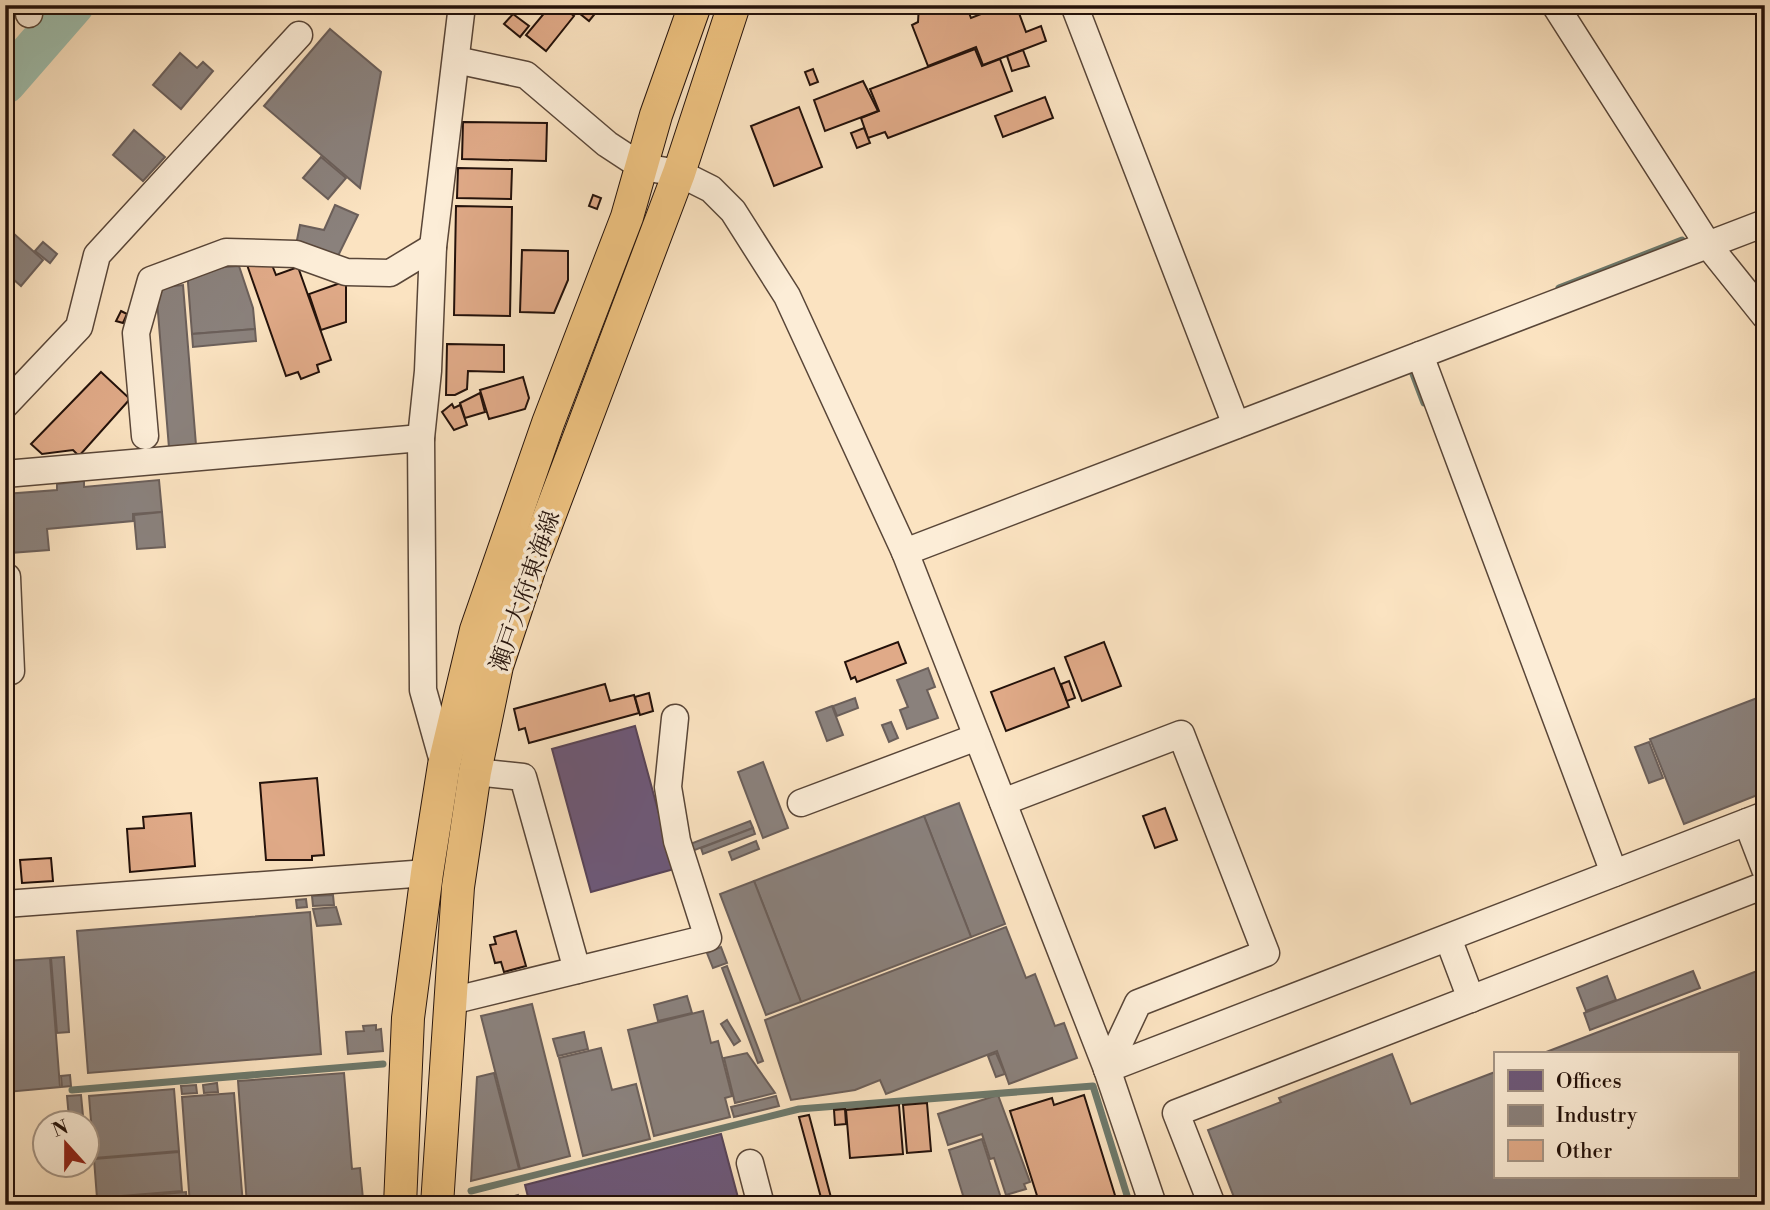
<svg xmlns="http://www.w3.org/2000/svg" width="1770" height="1210" font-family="'Libre Bodoni','Noto Serif JP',serif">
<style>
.offices{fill:#6d597a;stroke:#574358;stroke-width:2}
.industry{fill:#8a817c;stroke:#6b5f5a;stroke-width:2}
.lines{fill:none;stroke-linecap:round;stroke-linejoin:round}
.stream{stroke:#6d796c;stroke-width:7}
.river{stroke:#9fbfae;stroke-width:42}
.building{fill:#e0aa88;stroke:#23110a;stroke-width:2}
.minor-casing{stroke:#594638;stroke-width:29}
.major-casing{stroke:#23110a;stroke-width:34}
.minor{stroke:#fcedd7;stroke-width:26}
.major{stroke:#eec280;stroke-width:32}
.labels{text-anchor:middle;stroke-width:7;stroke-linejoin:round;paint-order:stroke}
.street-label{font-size:24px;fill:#23110a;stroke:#fcedd7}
</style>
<rect width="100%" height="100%" fill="#fbe3c1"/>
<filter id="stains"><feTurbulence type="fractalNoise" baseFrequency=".00286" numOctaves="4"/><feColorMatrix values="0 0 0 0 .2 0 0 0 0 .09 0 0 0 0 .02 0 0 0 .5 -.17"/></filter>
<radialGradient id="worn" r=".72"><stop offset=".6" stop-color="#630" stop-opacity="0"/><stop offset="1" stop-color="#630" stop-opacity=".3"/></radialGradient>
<g class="offices">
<path d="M635,726L674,869L591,892L552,749Z"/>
<path d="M721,1134L740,1205H530L525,1185Z"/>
</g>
<g class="industry">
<path d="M330,29L381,72L360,188L264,106Z"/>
<path d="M180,53L197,68L203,62L213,71L181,109L153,85Z"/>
<path d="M134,130L165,157L143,181L113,155Z"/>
<path d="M321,157L346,178L328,199L303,178Z"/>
<path d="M335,205L358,215L336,260L295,250L300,225L324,230Z"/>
<path d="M13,233L43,260L21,286L5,272V242Z"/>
<path d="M43,242L57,254L50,263L35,251Z"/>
<path d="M239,266L253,308L255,329L192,334L187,270Z"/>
<path d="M183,285L196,445L169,448L156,288Z"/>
<path d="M255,329L256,341L193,347L192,334Z"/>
<path d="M159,480L162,512L133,514V521L47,529L49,550L10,553L11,558L5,559V494L57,490V484L84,481V487Z"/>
<path d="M162,512L165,547L137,549L134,515Z"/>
<path d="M928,668L935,687L927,690L938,718L907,729L900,710L908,707L897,680Z"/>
<path d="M1765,695V792L1684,824L1650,739Z"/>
<path d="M855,698L858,708L837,716L833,706Z"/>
<path d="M832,706L843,735L827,741L816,712Z"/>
<path d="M891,722L898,738L889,742L882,725Z"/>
<path d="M1649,742L1663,778L1649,783L1635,747Z"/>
<path d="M763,762L788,828L763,838L738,772Z"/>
<path d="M959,803L1005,924L971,937L924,816Z"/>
<path d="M924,816L971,937L801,1002L754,881Z"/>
<path d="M750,821L753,828L692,851L690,844Z"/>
<path d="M753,828L755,834L703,854L701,848Z"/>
<path d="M756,841L759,849L732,860L729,852Z"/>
<path d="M754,881L801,1002L766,1015L720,894Z"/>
<path d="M333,895L334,905L313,906L312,896Z"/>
<path d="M306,899L307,907L297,908L296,900Z"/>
<path d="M336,907L341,924L317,926L313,909Z"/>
<path d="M310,912L321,1054L88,1073L77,931Z"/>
<path d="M5,920H10L12,951H5Z"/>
<path d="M1006,927L1026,978L1035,974L1055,1026L1064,1023L1077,1058L1009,1084L997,1051L886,1094L880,1080L855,1090L791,1100L765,1020Z"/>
<path d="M721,947L727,963L713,968L707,953Z"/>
<path d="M64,957L69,1032L57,1033L51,958Z"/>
<path d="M50,958L60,1087L7,1092L5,961Z"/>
<path d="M727,966L763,1061L758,1063L722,968Z"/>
<path d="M1765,968V1205H1237L1208,1130L1281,1102L1279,1098L1392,1054L1411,1104L1495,1072V1177H1737V1054H1541Z"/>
<path d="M1693,971L1700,988L1590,1030L1584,1013Z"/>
<path d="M1607,976L1616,1000L1586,1011L1577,988Z"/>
<path d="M687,996L692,1013L658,1021L654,1005Z"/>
<path d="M532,1004L570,1156L520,1169L481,1016Z"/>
<path d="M703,1011L711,1043L718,1041L732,1096L725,1098L730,1117L654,1136L628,1030Z"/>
<path d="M727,1020L740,1041L734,1045L721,1024Z"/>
<path d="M376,1025V1030L381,1029L383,1051L348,1054L346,1032L364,1031L363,1026Z"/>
<path d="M584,1032L588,1049L558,1056L553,1039Z"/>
<path d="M601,1048L612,1090L636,1084L650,1139L583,1156L559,1058Z"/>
<path d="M747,1053L775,1093L735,1103L724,1058Z"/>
<path d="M996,1053L1005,1074L996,1077L988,1056Z"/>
<path d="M344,1073L352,1169L360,1168L363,1199L354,1200L355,1205H247L238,1081Z"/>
<path d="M494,1073L519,1169L471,1181L477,1077Z"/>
<path d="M70,1075L71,1086L62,1087L61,1076Z"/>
<path d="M217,1083L218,1092L204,1093L203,1085Z"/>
<path d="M196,1085L197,1093L182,1094L181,1086Z"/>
<path d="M174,1089L179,1151L94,1158L89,1096Z"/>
<path d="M234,1093L243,1205H190L182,1097Z"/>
<path d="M81,1095L83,1116L69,1118L67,1096Z"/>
<path d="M998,1095L1030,1182L1024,1184L1026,1189L1006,1195L994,1158L990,1159L982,1134L948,1145L938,1114Z"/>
<path d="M776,1096L779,1106L734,1117L731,1107Z"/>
<path d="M982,1139L1001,1198L980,1205H966L949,1150Z"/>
<path d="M179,1152L182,1191L97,1198L94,1159Z"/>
<path d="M186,1192L187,1205H69V1202Z"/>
<path d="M518,1195L521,1205H490L489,1203Z"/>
</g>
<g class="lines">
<g class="stream">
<path d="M1559,288L1682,240"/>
<path d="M1413,374L1424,403"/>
<path d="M72,1090L383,1064"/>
<path d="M471,1191L799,1109L1093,1086L1130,1205"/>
</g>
<path class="river" d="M5,83L73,5"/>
</g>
<g class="building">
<path d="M551,5H560L574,16L546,51L526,35Z"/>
<path d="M569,5H602L589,21Z"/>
<path d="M919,5H966L971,18L1004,5H1016L1026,32L1041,26L1046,41L983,65L976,47L928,66L912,25L918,22Z"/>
<path d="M513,14L529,26L520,37L504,24Z"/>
<path d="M975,49L982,66L1000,59L1012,91L888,138L885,132L868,138L861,118L879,111L870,89Z"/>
<path d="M1023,50L1029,66L1012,71L1007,56Z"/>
<path d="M813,69L818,82L810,85L805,72Z"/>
<path d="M863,81L878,111L825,131L814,100Z"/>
<path d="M1045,97L1053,118L1003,137L995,116Z"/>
<path d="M799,107L822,167L774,186L751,126Z"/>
<path d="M463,122L547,123L546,161L462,159Z"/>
<path d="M864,128L870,143L857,148L851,133Z"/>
<path d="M458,168L512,169L511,199L457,198Z"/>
<path d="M593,195L601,198L597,209L589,206Z"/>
<path d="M456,206L512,207L510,316L454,315Z"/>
<path d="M522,250L568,251V280L554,313L520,312Z"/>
<path d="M270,260L276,275L298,267L331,360L317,365L319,372L301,379L298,372L286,376L246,262Z"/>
<path d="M346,281V322L321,330L309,294Z"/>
<path d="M121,311L127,314L123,323L116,321Z"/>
<path d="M447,344L504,345V372L468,371L467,389L455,395H446Z"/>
<path d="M101,372L130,399L79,456L73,450L42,454L31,444Z"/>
<path d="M523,377L529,398L525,409L489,419L480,390Z"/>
<path d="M480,393L485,412L465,418L460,403Z"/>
<path d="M452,404L454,408L460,405L467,425L454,430L442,412Z"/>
<path d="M898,642L906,663L857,682L855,677L851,679L845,662Z"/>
<path d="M1104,642L1121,686L1082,701L1065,657Z"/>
<path d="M1054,668L1069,707L1006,731L991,692Z"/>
<path d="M1069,681L1075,698L1067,701L1061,684Z"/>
<path d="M605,684L610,701L634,695L639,713L529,743L525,728L519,730L514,709Z"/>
<path d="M649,693L653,711L640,715L635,697Z"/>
<path d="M317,778L324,855L312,856V860H266L260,783Z"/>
<path d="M1165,808L1177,840L1155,848L1143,816Z"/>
<path d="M191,813L195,866L130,872L127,829L144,828L143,817Z"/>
<path d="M51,858L53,881L22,883L20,860Z"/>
<path d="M516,931L526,966L504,972L501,962L495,963L490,945L496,944L494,937Z"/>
<path d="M1084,1095L1118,1205H1040L1010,1111L1052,1098L1054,1105Z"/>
<path d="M927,1103L931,1151L907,1153L903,1105Z"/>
<path d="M899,1105L903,1154L850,1158L846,1110Z"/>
<path d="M845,1109L846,1124L835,1125L834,1110Z"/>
<path d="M809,1115L833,1205H823L799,1117Z"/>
</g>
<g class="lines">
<g class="minor-casing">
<g id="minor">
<path d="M1074,5L1236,425"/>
<path d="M1555,5L1708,245L1765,316"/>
<path d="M29,14L30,5"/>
<path d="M456,60L526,75L607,144L642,167L679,173L711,189L733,211L787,296L905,552L1107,1069L1153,1205"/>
<path d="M1420,355L1614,873"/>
<path d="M5,405L79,327L97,255L299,35"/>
<path d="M145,436L136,333L151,280L226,252L296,254L346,272L390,273L433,247"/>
<path d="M5,474L421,438"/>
<path d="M905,552L1765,223"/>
<path d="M5,671H11L7,577"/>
<path d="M444,765L423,690L421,438L428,371L433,247L462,5"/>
<path d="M475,772L523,777L577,970"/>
<path d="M1003,802L1181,734L1266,953L1138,1003L1107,1069"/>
<path d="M801,803L977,737"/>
<path d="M1747,822L1765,869"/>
<path d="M5,904L427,873"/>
<path d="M1448,938L1471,999"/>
<path d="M451,1001L708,938L677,841L668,787L675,718"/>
<path d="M1107,1069L1765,815"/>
<path d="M750,1163L761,1205"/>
<path d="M1212,1205L1176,1113L1765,885"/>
</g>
</g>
<g class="major-casing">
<g id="major">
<path d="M400,1205L408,1018L427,873L444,765L476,630L548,423L627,217L656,115L695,5"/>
<path d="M437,1205L458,887L475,772L497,666L529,570L679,173L734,5"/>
</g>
</g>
<use href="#minor" class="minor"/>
<use href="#major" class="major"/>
</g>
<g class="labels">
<g class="street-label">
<text transform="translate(525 591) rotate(-71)" y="8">瀬戸大府東海線</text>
</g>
</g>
<rect width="1770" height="1210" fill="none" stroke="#fbe3c1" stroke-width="28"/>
<rect x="7" y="7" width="1756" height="1196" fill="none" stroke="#23110a" stroke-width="3.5"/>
<rect x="14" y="14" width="1742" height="1182" fill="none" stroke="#23110a" stroke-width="2"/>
<rect x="1494" y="1052" width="245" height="126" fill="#fcedd7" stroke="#a59585" stroke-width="2"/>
<rect x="1508" y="1070" width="35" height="21" fill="#6d597a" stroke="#a59585" stroke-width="2"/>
<text x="1556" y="1088" font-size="21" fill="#23110a">Offices</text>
<rect x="1508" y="1105" width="35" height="21" fill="#8a817c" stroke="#a59585" stroke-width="2"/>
<text x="1556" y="1122" font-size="21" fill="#23110a">Industry</text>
<rect x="1508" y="1140" width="35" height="21" fill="#e0aa88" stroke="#a59585" stroke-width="2"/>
<text x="1556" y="1158" font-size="21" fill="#23110a">Other</text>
<g transform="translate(66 1144) rotate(339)"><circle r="33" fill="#fcedd7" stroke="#a59585" stroke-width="2"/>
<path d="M0-5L12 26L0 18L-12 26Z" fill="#8f2418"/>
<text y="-10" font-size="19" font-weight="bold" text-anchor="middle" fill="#23110a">N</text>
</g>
<rect width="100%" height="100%" filter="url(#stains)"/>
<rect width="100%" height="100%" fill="url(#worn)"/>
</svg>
